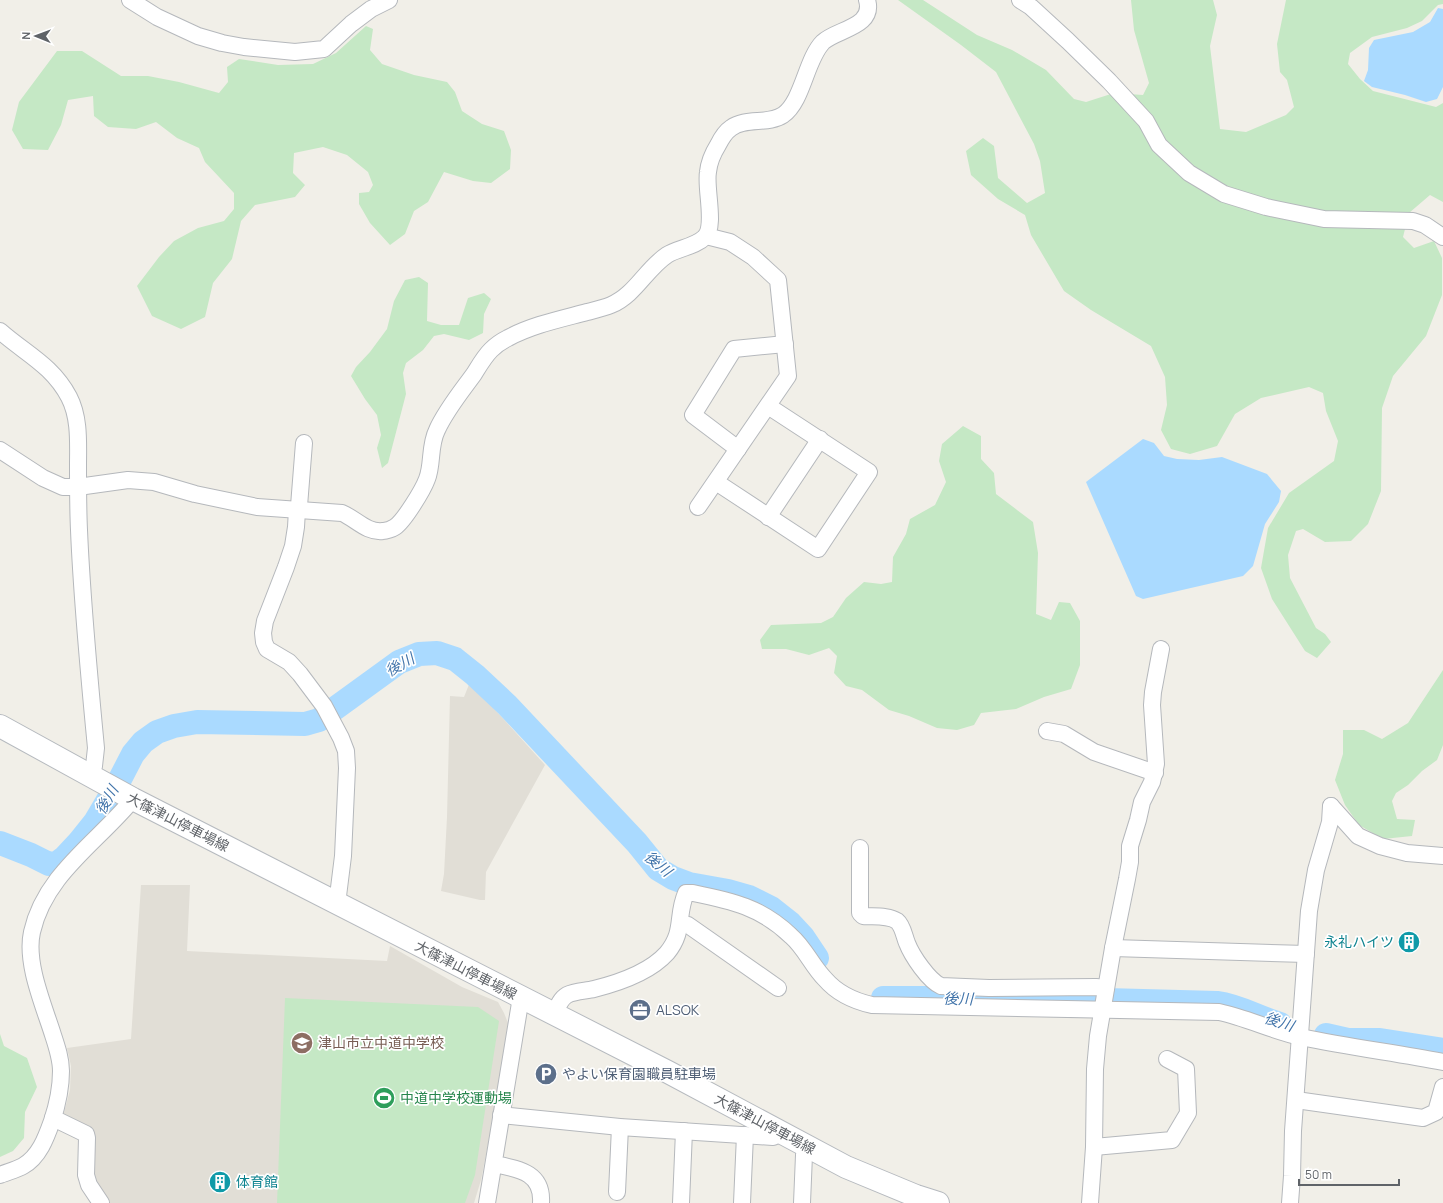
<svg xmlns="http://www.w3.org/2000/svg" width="1443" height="1203" font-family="Manrope,'Noto Sans JP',sans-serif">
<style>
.education{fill:#e1ded6}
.green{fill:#c5e8c5}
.water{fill:#aadaff}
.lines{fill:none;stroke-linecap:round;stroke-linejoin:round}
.river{stroke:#aadaff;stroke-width:24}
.street-casing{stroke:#b5b8bc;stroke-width:18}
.secondary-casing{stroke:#b6babf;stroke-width:24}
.street{stroke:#fff;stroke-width:16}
.secondary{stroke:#fff;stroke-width:22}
.labels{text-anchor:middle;stroke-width:3.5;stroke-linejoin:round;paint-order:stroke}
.street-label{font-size:14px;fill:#5f6368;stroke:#fff}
.culture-label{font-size:14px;fill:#0d838f;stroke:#fff;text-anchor:end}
.service-label{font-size:14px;fill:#4e5e75;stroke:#fff;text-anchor:start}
.education-label{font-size:14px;fill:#785e54;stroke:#fff;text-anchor:start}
.leisure-label{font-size:14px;fill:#27864d;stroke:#fff;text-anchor:start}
.water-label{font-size:15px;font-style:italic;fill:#4174aa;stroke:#fff}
</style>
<rect width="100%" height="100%" fill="#f1efe8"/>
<g class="education">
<path d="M470,682L545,765L486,872L485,900H480L441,891L444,874L447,817L450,696L464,697Z"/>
<path d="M141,885H190L187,951L387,961L390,946L462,987L498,1002L504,1013L508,1023L493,1118L481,1180L474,1203H107L91,1178L95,1133L63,1116L70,1090L71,1066L67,1048L131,1039Z"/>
</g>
<g class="green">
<path d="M898,0H923L977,35L1012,50L1046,70L1074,99L1086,102L1114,93L1143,95L1149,83L1134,30L1131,0H1213L1217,15L1210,46L1220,129L1246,132L1286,115L1294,107L1287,80L1280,72L1277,44L1286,0H1443V4L1438,5L1422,21L1407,28L1372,37L1350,53L1348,64L1360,79L1373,91L1436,107L1443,103V202L1430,195L1409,213L1403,237L1414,248L1434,241L1442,258V295L1426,336L1393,376L1382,408L1381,491L1368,524L1351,541L1325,542L1303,529L1296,531L1288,555L1290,578L1316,628L1325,634L1331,642L1317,658L1305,651L1272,599L1261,568L1268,528L1289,493L1334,461L1338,441L1326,411L1323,393L1309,387L1261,398L1235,414L1217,446L1190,454L1171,449L1161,430L1167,405L1165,377L1151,346L1091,310L1064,291L1031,235L1025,215L998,199L971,175L966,151L983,138L994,146L998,178L1027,203L1045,193L1040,161L1034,144L996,72L961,45Z"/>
<path d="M366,26L373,29L370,50L382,64L414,75L447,82L455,92L462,111L482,124L504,131L511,150L510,169L491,183L473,181L444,172L428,202L414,211L405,234L390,245L370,223L359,204V193L369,192L373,185L368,172L347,155L323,147L294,153L293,173L305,185L295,197L255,205L241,221L232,259L213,283L205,317L181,329L152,316L137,286L159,257L174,241L198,228L224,221L234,209V193L205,162L199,148L177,138L156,122L136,129L108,127L94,116L93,96L68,100L61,125L48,150L23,149L12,130L19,102L57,51H82L121,76H148L179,82L219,93L228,82L227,67L239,59L278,65L313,64L336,53Z"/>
<path d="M419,277L428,283L427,321L441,325H459L468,298L484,293L491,299L484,314L483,333L469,340L444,334L434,336L423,350L406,363L403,373L406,394L388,463L382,468L377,448L381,435L377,415L365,399L351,376L356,367L370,352L387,329L394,301L405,280Z"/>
<path d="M963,426L981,436V459L994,473L996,494L1033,522L1038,553L1036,614L1051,620L1059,602L1070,603L1080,621V665L1071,689L1044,697L1016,709L981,713L974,725L957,730L937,728L909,716L889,710L862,690L846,686L834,673L837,656L829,648L809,655L786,649H762L760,640L771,625L821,623L833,617L846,598L864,582L881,584L892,582L893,557L906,534L910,519L935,505L946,482L939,461L942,444Z"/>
<path d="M1443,670V745L1437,760L1422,771L1408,785L1396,793L1392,801L1397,819L1415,820L1412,836L1383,839L1359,825L1345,805L1335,780L1343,754V730H1364L1382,739L1408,723Z"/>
<path d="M285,998L478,1007L499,1021L475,1175L465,1203H277Z"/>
<path d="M0,1034L4,1046L27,1058L37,1087L25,1112L24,1138L13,1151L0,1157Z"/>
</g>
<g class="water">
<path d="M1438,8L1443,9V87L1437,99L1426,102L1405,95L1372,87L1364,81L1368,70L1369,48L1374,40L1413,32L1430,22Z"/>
<path d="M1143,439L1154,443L1164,456L1177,459L1199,460L1222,457L1267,474L1281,491L1279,502L1265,524L1253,566L1243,576L1143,599L1136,596L1086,482Z"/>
</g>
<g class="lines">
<g class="river">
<path d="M0,843L31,855L49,864L57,863L65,857L79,842L95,822L118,783L133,754L143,742L157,732L174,726L197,722L305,724L319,720L399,662L419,654L437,653L455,659L475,675L507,705L637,843L658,869L673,878L689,884L728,891L749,897L771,908L790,923L803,937L817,958"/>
<path d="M883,998H1032L1217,1003C1240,1006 1259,1018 1280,1024"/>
<path d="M1326,1035L1348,1040H1380L1443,1050"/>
</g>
<g class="street-casing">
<g id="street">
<path d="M130,0L157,17L198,36L222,43L244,47L295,52L324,49L351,24L371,9L389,0"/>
<path d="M1020,0L1031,7L1068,41L1109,81L1146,121L1159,145L1189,173L1224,194L1266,207L1324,219L1413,221L1425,225L1443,237"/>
<path d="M0,331C26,354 52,365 69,397C80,418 78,444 78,466C78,487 78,509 79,530C82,603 89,675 96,748L94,766L90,775"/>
<path d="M304,443L299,506L297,510L296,527L293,546L286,567L265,621L263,633L264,642L267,649L289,662L300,674L324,706L341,738L346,751L347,768L343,856L338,896L336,903"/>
<path d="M738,449L693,415L734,349L785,344"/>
<path d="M0,450L43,478L63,487H78L128,480L154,482L195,494L257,507L342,513C356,519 367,533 383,531C386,531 392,529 395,527C404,521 423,490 427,479C433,464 429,446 437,430C446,410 461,392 474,374C479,366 484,357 491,350C495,346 502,341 508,338C532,325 561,319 587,312C595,310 604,308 611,305C635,295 646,269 667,255C678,248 695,247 705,237C716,226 705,188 708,172C709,162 713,153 718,145C721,139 725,132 731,128C746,117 768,125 783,115C803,101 806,59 823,42C837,29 875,27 867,0"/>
<path d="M716,482L818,549L869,472L768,406"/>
<path d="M698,507L788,376L778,280L753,257L730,242L706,236"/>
<path d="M768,517L820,439"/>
<path d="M1047,731L1064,734L1094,752L1155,773"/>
<path d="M1331,806L1358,836L1380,846L1407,853L1443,856"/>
<path d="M860,848V913L863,916C873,917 888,915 897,921C903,926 904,936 907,943C912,956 929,981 941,986L989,988L1096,987L1106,988"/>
<path d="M680,924L688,925L778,988"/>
<path d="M1113,948L1306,954"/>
<path d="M554,1015C557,1008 560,999 567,995C575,991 586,991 594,989C618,983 650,972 667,953C685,931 676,916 686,893H693C732,901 761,907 791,936C805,948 812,966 825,979C837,993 854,1001 872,1005L1219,1012C1247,1018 1273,1031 1301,1037C1348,1047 1396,1053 1443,1062"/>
<path d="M1296,1100L1423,1118L1436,1112L1443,1087"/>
<path d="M501,1115L620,1127L773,1137L782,1133"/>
<path d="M53,1118L86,1134L87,1138L86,1175L89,1185L101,1203"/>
<path d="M1094,1147L1172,1140L1188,1113L1186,1069L1167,1059"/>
<path d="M494,1164C518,1169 543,1172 541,1203"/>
<path d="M0,1175C7,1172 16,1170 23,1166C39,1157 46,1138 52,1121C57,1106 61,1088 61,1071C61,1059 57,1047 53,1035C44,1006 25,963 32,932C45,874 98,842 133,799"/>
<path d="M617,1192L620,1127"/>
<path d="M487,1203L521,997"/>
<path d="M681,1203L684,1131"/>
<path d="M742,1203L745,1135"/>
<path d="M802,1203L804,1155L807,1147"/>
<path d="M1090,1203L1094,1147L1095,1069L1098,1036L1113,948L1127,879L1130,862V846L1138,820L1142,802L1152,782L1156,764L1152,705L1153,692L1161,649"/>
<path d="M1290,1203L1292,1176L1293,1131L1309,911L1316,870L1330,822L1331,806"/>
</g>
</g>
<g class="secondary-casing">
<path id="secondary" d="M0,726L133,799L668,1072L846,1167L916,1196L938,1203"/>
</g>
<use href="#street" class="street"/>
<use href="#secondary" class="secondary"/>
</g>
<defs>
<g id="building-disc" transform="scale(1.15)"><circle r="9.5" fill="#0f9aa8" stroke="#fff"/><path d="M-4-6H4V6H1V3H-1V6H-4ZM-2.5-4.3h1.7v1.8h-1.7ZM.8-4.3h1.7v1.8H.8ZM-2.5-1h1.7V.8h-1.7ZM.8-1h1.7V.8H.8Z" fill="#fff"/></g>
<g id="office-disc" transform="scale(1.15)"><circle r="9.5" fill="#5c6f8a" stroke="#fff"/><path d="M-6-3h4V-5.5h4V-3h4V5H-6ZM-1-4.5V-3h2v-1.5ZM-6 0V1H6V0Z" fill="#fff"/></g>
<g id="school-disc" transform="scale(1.15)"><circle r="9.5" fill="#8d6e63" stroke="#fff"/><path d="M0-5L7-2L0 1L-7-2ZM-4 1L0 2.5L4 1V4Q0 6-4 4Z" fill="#fff"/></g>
<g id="parking-disc" transform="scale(1.15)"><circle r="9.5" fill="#5c6f8a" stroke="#fff"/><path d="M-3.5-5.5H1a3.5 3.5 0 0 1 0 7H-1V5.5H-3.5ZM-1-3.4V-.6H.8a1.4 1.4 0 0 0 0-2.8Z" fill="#fff"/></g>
<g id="stadium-disc" transform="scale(1.15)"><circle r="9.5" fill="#2e9e5b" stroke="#fff"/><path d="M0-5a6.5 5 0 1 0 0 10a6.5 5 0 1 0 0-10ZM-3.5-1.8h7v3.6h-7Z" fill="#fff"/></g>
</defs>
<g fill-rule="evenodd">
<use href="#building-disc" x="1409" y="942"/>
<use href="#office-disc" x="640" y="1010"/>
<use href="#school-disc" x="302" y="1043"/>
<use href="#parking-disc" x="546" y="1074"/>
<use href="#stadium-disc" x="384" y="1098"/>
<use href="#building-disc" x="220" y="1182"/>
</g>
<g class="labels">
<g class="street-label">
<text transform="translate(178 822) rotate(27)" y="5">大篠津山停車場線</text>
<text transform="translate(466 970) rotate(27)" y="5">大篠津山停車場線</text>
<text transform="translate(765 1124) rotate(28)" y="5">大篠津山停車場線</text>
</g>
<g class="culture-label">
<text x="1394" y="947">永礼ハイツ</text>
<text x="236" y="1187" text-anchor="start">体育館</text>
</g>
<g class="service-label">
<text x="656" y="1015">ALSOK</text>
<text x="562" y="1079">やよい保育園職員駐車場</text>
</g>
<g class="education-label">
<text x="318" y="1048">津山市立中道中学校</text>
</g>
<g class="leisure-label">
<text x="400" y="1103">中道中学校運動場</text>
</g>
<g class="water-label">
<text transform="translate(400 665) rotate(-29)" y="5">後川</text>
<text transform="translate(107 800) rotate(-60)" y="5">後川</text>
<text transform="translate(658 864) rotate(40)" y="5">後川</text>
<text transform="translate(958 999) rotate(1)" y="5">後川</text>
<text transform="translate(1279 1022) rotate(18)" y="5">後川</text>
</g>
</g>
<g transform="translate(36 36) rotate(271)" stroke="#ffffff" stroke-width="3" paint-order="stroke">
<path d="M0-3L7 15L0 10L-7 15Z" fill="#5f6368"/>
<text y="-6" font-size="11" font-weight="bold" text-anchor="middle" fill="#5f6368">N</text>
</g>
<path d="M1299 1179v6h100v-6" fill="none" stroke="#5f6368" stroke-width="2"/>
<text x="1305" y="1179" font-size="12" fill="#5f6368" stroke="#ffffff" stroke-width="3" paint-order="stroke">50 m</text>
</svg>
